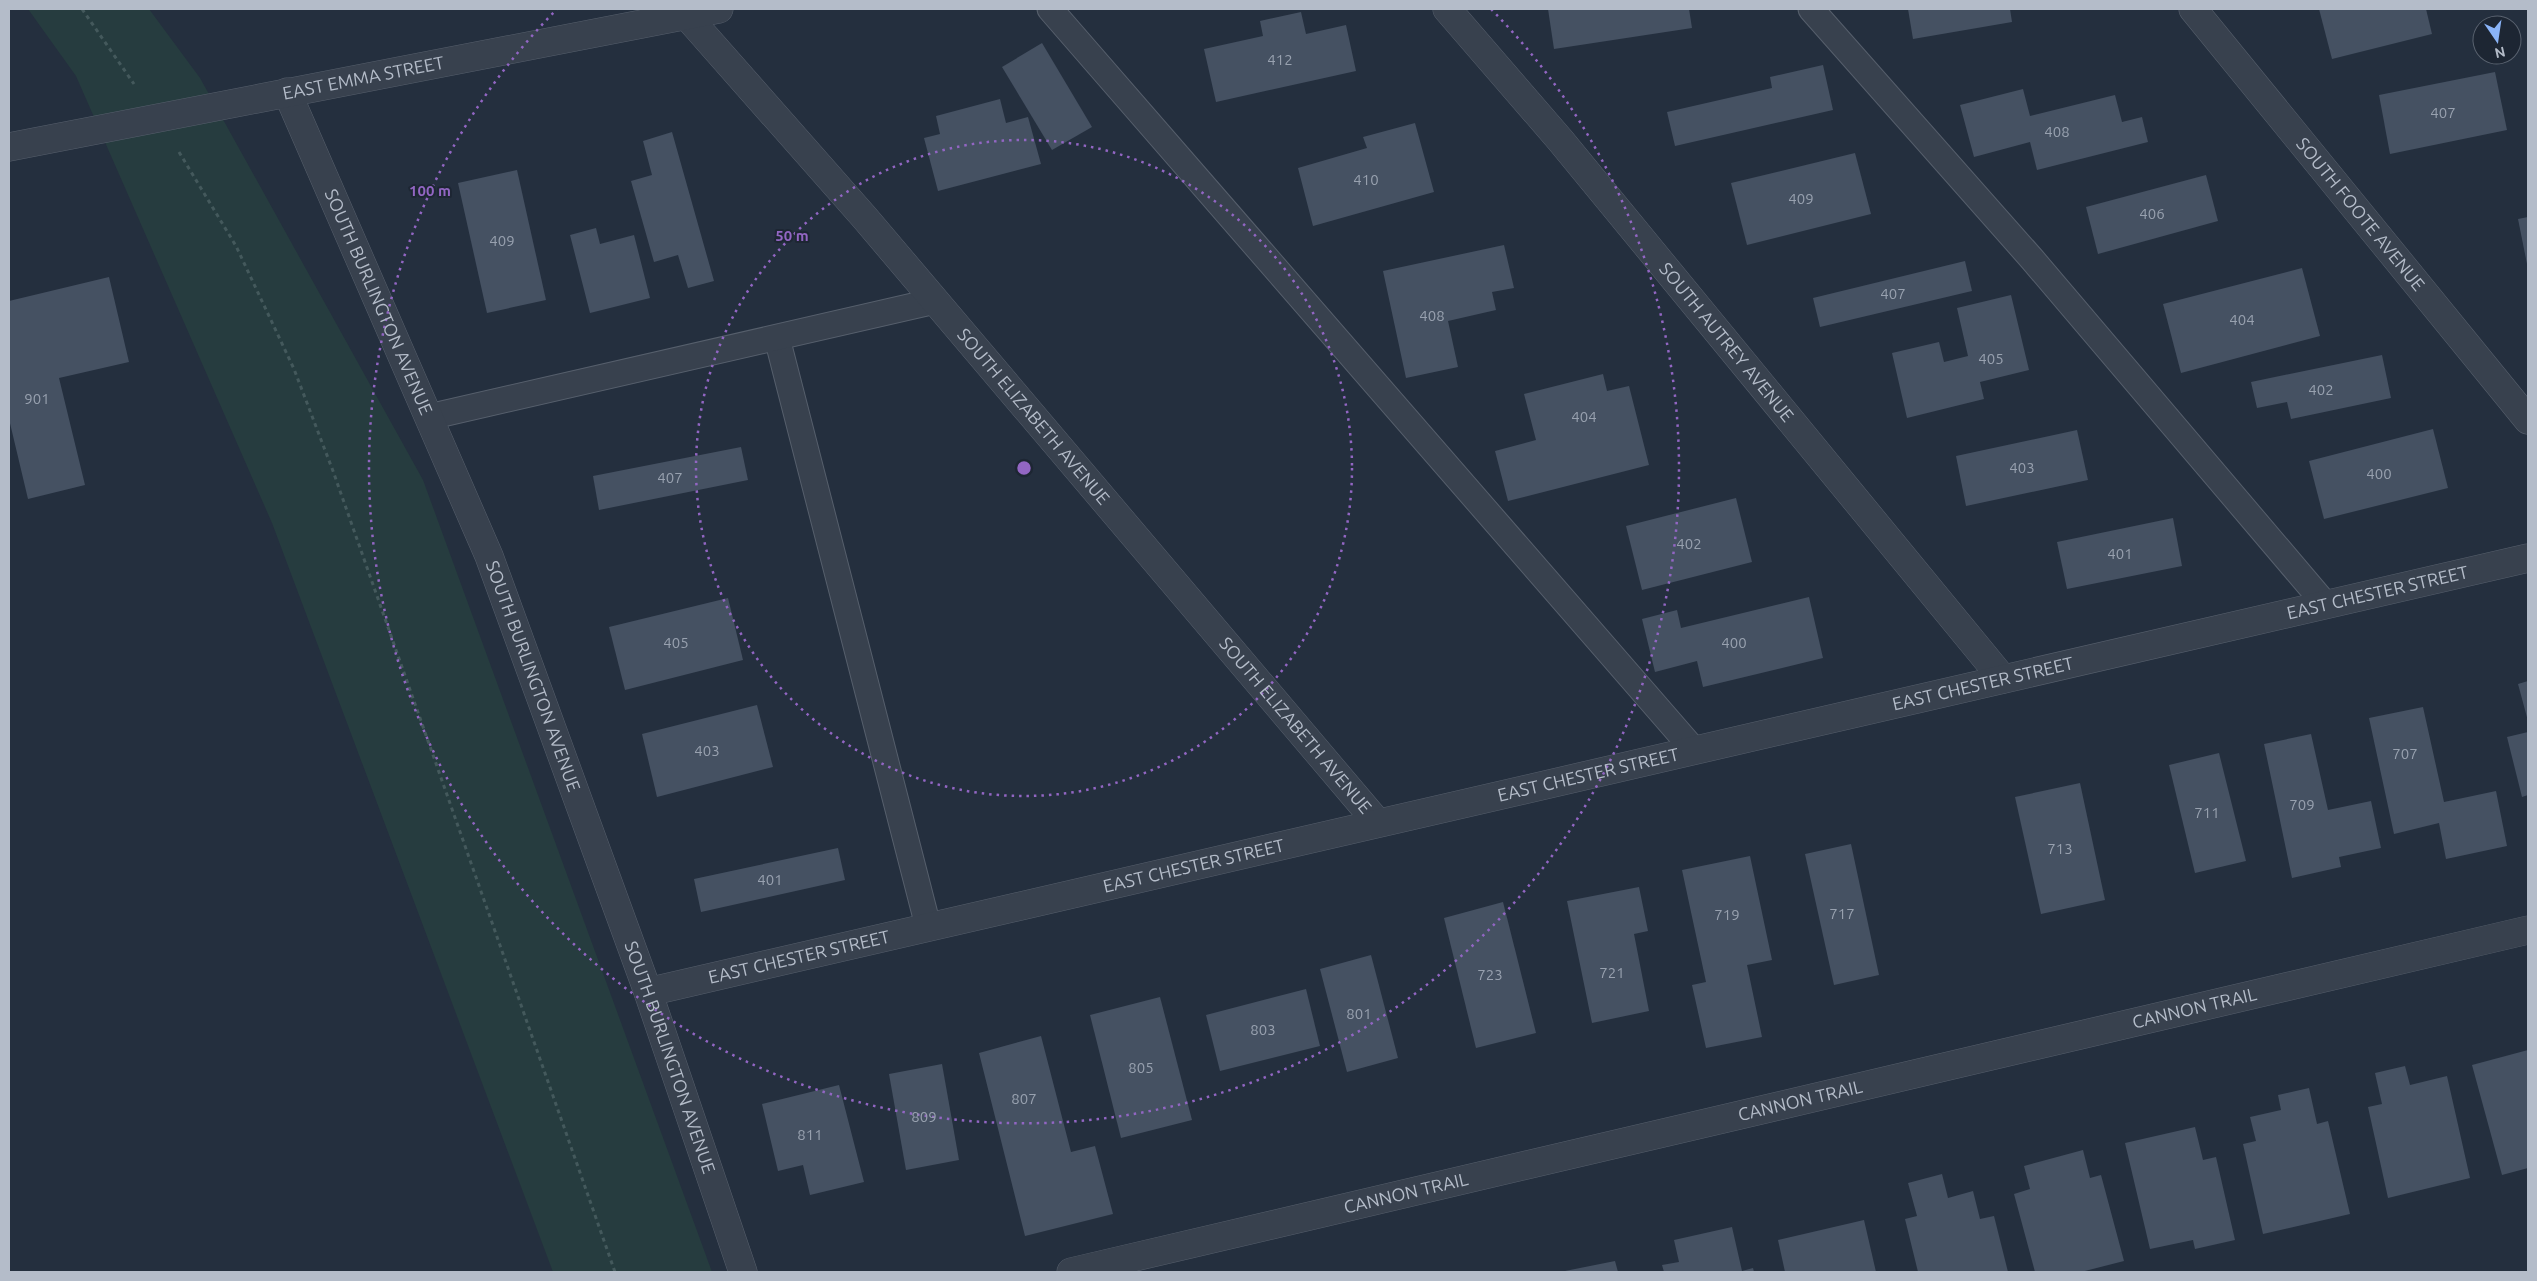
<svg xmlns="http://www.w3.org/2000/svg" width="2537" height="1281" font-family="Ubuntu,sans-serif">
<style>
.green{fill:#263c3f}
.building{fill:#455162}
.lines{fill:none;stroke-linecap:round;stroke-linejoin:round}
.lane-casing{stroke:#565f6c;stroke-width:27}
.street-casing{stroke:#565f6c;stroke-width:29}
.path{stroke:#44595c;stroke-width:3;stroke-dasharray:4 4;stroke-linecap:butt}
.lane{stroke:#38414e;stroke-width:25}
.street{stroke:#38414e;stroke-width:28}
.ring{fill:none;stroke:#9266c3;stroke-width:2.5;stroke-dasharray:2.5 5}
.labels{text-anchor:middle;stroke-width:4;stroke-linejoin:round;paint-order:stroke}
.number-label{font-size:15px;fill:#98a1af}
.street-label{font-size:18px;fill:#b4bcc9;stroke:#1d2633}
.centre{fill:#9266c3;stroke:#1d2633;stroke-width:2.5}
.ring-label{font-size:15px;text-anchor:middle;font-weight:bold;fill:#9266c3;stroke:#1d2633;stroke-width:4;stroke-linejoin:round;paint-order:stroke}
</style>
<rect width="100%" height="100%" fill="#242f3e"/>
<path class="green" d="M28,9H149L200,78L423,480L712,1272H553L272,523L76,76Z"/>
<g class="building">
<path d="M1548,9H1689L1692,28L1554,49Z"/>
<path d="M1908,9H2010L2012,22L1913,39Z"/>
<path d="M2319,9H2426L2432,34L2332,59Z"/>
<path d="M1301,12L1306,34L1346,25L1356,71L1216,102L1204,49L1263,36L1260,21Z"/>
<path d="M1042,43L1092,127L1052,150L1002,67Z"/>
<path d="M1823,65L1833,110L1675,146L1667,112L1772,88L1770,77Z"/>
<path d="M2495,72L2507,130L2390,154L2379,95Z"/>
<path d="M2023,89L2030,116L2115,95L2122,122L2142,117L2148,142L2037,170L2030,142L1974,157L1960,105Z"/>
<path d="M1000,99L1006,123L1028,117L1041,164L938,191L924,138L940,134L936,116Z"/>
<path d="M1415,123L1434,192L1313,226L1298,168L1367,148L1363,137Z"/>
<path d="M672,132L714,281L688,288L678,255L654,262L631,181L652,175L643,141Z"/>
<path d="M1855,153L1871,214L1747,245L1731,183Z"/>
<path d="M517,170L546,300L487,313L458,183Z"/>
<path d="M2206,175L2218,221L2098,254L2086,207Z"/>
<path d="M2528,217V264H2527L2518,219Z"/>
<path d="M596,228L600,244L634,235L650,298L590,313L570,235Z"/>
<path d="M1504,245L1514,288L1492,292L1496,310L1448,321L1458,367L1406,378L1383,271Z"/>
<path d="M1965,261L1972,291L1820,327L1813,298Z"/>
<path d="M2302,268L2320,336L2181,373L2163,304Z"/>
<path d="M109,277L129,362L59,378L85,485L28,499L9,419V301Z"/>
<path d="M2011,295L2029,370L1980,382L1984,399L1907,418L1892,353L1939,342L1944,362L1968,356L1957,308Z"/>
<path d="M2382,355L2391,398L2291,419L2287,402L2257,408L2251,382Z"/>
<path d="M1603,374L1607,391L1629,386L1649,465L1508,501L1495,451L1536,440L1524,394Z"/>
<path d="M2433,429L2448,488L2324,519L2309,461Z"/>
<path d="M2077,430L2088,480L1966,506L1956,456Z"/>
<path d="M741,447L748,480L599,510L593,476Z"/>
<path d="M1736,498L1752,562L1642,590L1626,526Z"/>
<path d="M2173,518L2182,566L2067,589L2057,542Z"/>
<path d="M1809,597L1823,658L1703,687L1697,661L1655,672L1642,619L1677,610L1681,628Z"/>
<path d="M728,598L743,660L625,690L609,627Z"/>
<path d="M2528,681V721L2518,684Z"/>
<path d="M757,705L773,767L657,797L642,734Z"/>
<path d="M2423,707L2444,802L2496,791L2507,846L2446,859L2439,823L2394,834L2369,718Z"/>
<path d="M2528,732V795L2522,797L2507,737Z"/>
<path d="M2311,734L2328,810L2371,801L2381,848L2339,857L2341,867L2292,878L2264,744Z"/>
<path d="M2219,753L2246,861L2195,873L2169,765Z"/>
<path d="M2080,783L2105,900L2041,914L2015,797Z"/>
<path d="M1851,844L1879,975L1834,985L1805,854Z"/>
<path d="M838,848L845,880L701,912L694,879Z"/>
<path d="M1750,856L1772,960L1747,965L1762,1037L1706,1048L1692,985L1706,982L1682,870Z"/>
<path d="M1639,887L1648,931L1634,934L1649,1011L1592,1023L1567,901Z"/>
<path d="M1503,902L1536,1033L1476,1048L1444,918Z"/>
<path d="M1371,955L1398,1058L1347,1072L1320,969Z"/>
<path d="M1306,989L1320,1046L1220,1071L1206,1015Z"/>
<path d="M1160,997L1192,1120L1121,1138L1090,1015Z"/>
<path d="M1041,1036L1071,1152L1095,1146L1113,1214L1025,1236L979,1053Z"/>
<path d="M2528,1050V1168L2502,1175L2472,1065Z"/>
<path d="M942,1064L959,1160L906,1170L889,1074Z"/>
<path d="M2405,1066L2410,1085L2447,1076L2470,1178L2388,1198L2368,1107L2382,1104L2375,1073Z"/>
<path d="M839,1085L864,1182L810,1195L803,1165L778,1171L762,1104Z"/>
<path d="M2309,1088L2317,1124L2328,1121L2350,1214L2263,1234L2243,1144L2256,1141L2250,1117L2281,1110L2278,1095Z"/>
<path d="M2195,1127L2203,1160L2216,1157L2235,1240L2195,1249L2193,1240L2150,1249L2125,1143Z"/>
<path d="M2083,1150L2090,1178L2101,1175L2124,1261L2081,1272H2035L2014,1194L2030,1189L2024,1166Z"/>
<path d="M1942,1174L1948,1198L1973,1191L1980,1219L1994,1216L2008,1272H1918L1905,1219L1917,1216L1908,1183Z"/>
<path d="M1864,1220L1876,1272H1785L1778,1240Z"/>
<path d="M1732,1227L1742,1271L1753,1268L1754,1272H1664L1662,1265L1679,1262L1674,1240Z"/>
<path d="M1615,1261L1618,1272H1565V1271Z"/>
</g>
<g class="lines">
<g class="lane-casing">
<g id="lane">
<path d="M1050,9L1694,750"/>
<path d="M1811,9L2032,259L2326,605"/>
<path d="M777,338L928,926"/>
<path d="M429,417L935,301"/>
</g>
</g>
<g class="street-casing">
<g id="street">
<path id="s1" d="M1447,9L1561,141L2003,679"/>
<path id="s2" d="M2193,9L2528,420"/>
<path id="s3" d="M686,15L865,218L1377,822"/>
<path id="s4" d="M287,92L489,556L648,992L743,1272"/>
<path id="s5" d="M9,147L719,9"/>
<path id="s6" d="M648,992L2528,558"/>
<path id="s7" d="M1071,1272L2528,930"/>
</g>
</g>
<g class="path">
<path d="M82,9L134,84"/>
<path d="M179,152L236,246L294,369L333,471L615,1272"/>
</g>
<use href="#lane" class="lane"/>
<use href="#street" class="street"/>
</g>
<g class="ring">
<circle cx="1024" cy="468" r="328"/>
<path d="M1491 9A655 655 0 1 1 557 9"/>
</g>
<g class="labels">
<g class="number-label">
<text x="1280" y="65">412</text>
<text x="2443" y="118">407</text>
<text x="2057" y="137">408</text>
<text x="1366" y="185">410</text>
<text x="1801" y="204">409</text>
<text x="2152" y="219">406</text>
<text x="502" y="246">409</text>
<text x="1893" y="299">407</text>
<text x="1432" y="321">408</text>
<text x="2242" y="325">404</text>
<text x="1991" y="364">405</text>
<text x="2321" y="395">402</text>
<text x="37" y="404">901</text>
<text x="1584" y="422">404</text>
<text x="2022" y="473">403</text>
<text x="2379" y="479">400</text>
<text x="670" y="483">407</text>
<text x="1689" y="549">402</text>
<text x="2120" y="559">401</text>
<text x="676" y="648">405</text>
<text x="1734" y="648">400</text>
<text x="707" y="756">403</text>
<text x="2405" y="759">707</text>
<text x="2302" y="810">709</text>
<text x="2207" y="818">711</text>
<text x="2060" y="854">713</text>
<text x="770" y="885">401</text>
<text x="1842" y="919">717</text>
<text x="1727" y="920">719</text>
<text x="1612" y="978">721</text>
<text x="1490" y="980">723</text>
<text x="1359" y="1019">801</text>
<text x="1263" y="1035">803</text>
<text x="1141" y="1073">805</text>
<text x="1024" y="1104">807</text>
<text x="924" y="1122">809</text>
<text x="810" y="1140">811</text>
</g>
<g class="street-label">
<text dy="6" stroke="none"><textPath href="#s5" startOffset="361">EAST EMMA STREET</textPath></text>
<text dy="6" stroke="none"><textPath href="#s2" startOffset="265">SOUTH FOOTE AVENUE</textPath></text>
<text dy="6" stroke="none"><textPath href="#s4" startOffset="229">SOUTH BURLINGTON AVENUE</textPath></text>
<text dy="6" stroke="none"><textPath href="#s1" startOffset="435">SOUTH AUTREY AVENUE</textPath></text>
<text dy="6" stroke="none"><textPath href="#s3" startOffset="531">SOUTH ELIZABETH AVENUE</textPath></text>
<text dy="6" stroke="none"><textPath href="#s6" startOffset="1775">EAST CHESTER STREET</textPath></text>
<text dy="6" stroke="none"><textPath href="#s4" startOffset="634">SOUTH BURLINGTON AVENUE</textPath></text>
<text dy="6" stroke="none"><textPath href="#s6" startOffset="1370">EAST CHESTER STREET</textPath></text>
<text dy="6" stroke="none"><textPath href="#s3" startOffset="936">SOUTH ELIZABETH AVENUE</textPath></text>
<text dy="6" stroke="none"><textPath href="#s6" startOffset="965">EAST CHESTER STREET</textPath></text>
<text dy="6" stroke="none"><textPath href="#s6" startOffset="560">EAST CHESTER STREET</textPath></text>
<text dy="6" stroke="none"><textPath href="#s6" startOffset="155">EAST CHESTER STREET</textPath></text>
<text dy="6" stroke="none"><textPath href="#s7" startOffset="1154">CANNON TRAIL</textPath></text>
<text dy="6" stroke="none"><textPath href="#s4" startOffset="1039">SOUTH BURLINGTON AVENUE</textPath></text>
<text dy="6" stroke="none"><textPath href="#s7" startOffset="749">CANNON TRAIL</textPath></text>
<text dy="6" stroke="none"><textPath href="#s7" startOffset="344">CANNON TRAIL</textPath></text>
</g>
</g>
<circle cx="1024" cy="468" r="8" class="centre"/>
<g class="ring-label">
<text x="430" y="196">100 m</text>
<text x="792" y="241">50 m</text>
</g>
<rect width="2537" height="1281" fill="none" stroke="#b4bcc9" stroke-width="20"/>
<g transform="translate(2497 40) rotate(167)"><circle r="24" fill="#1d2633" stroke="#59626f"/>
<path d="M0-4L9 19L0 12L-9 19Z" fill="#8ab4f8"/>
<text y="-8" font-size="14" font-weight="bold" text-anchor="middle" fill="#b4bcc9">N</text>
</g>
</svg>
